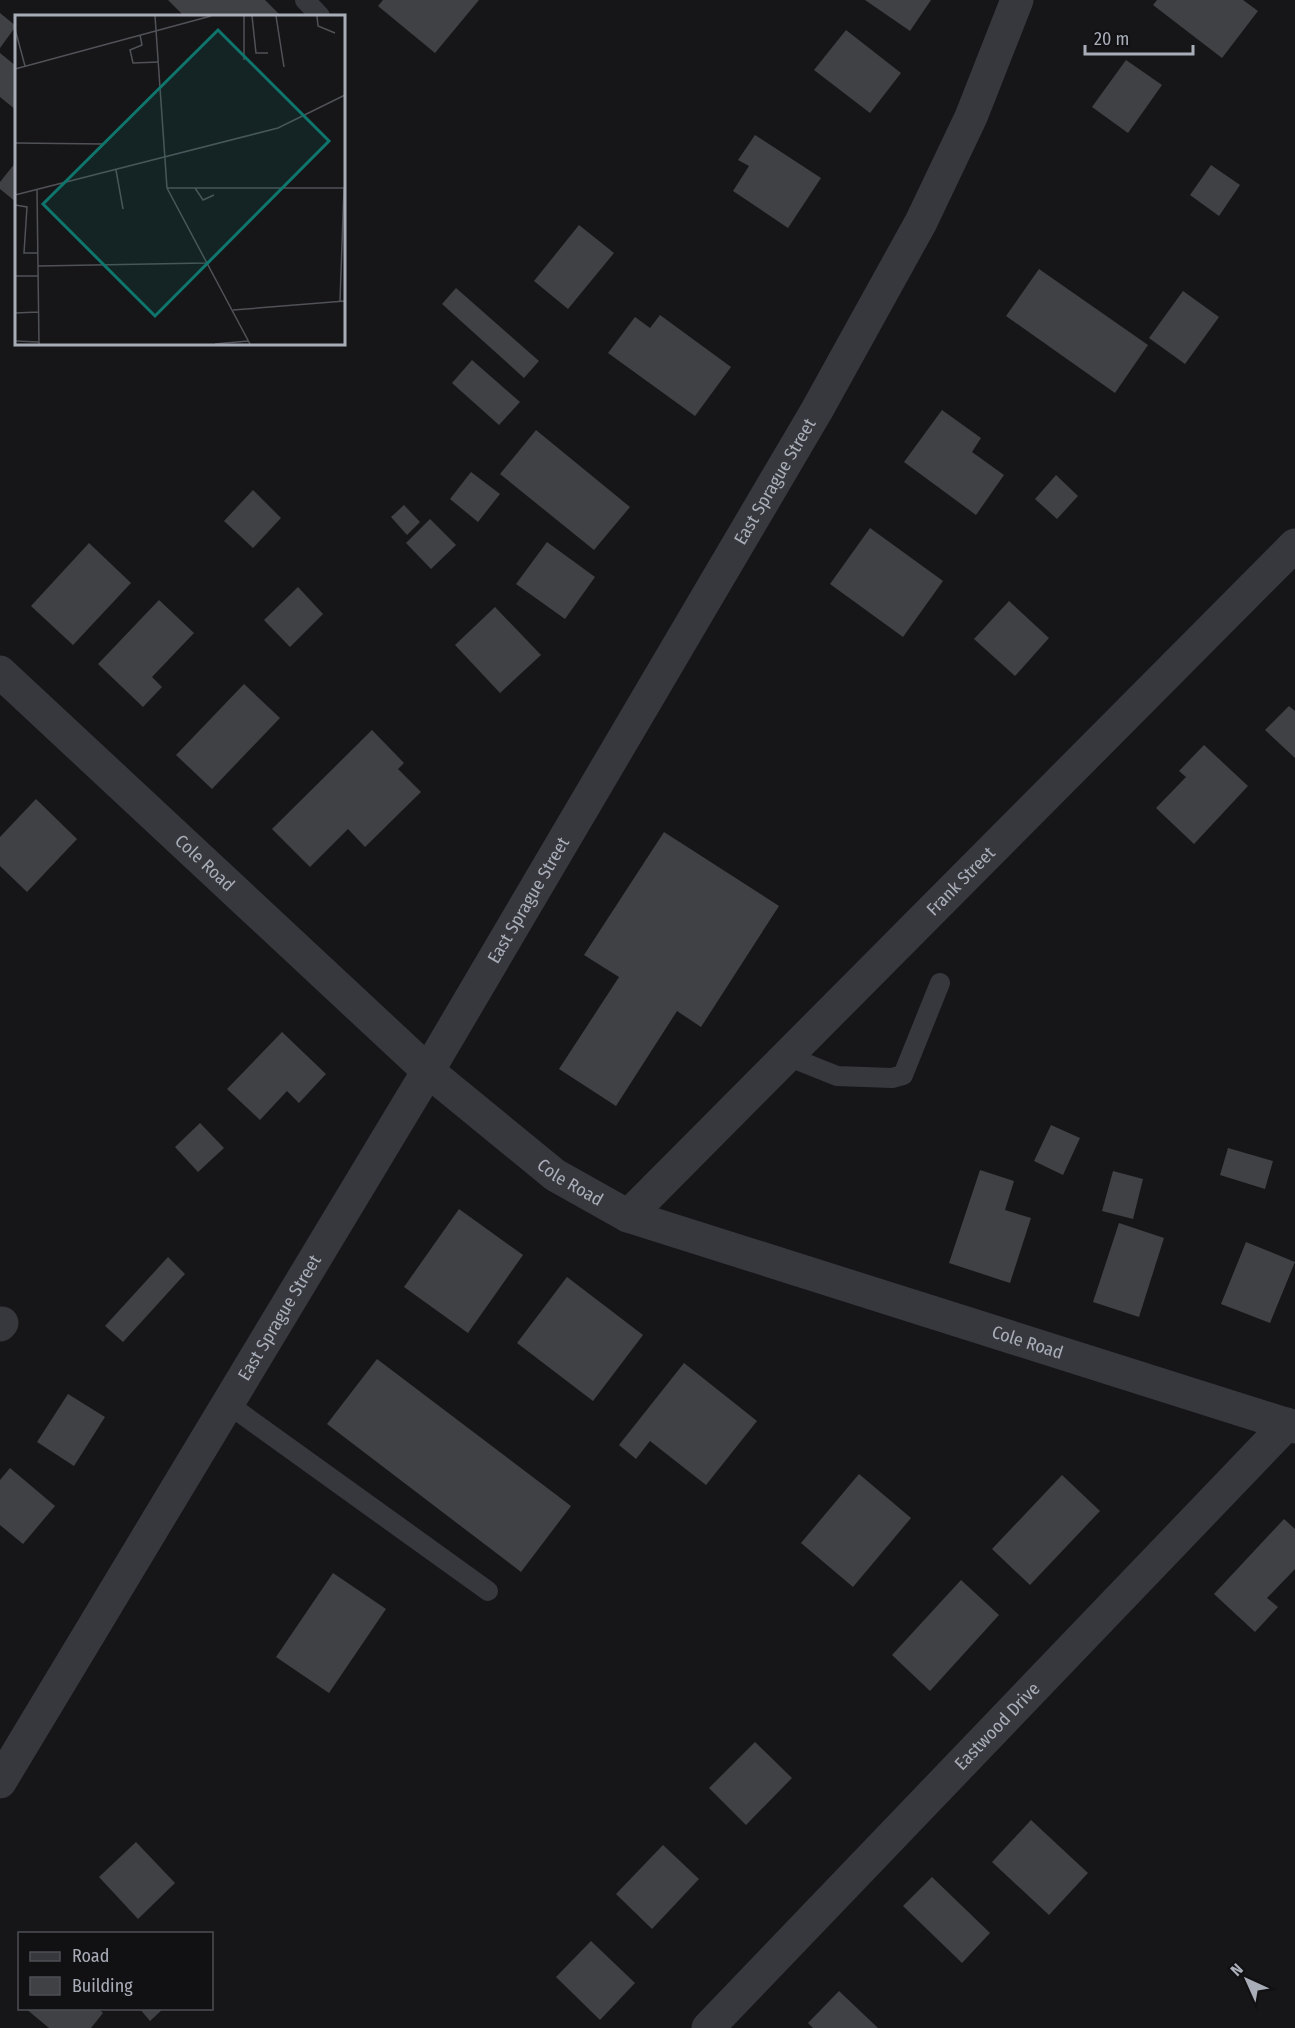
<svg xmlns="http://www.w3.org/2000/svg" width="1295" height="2028" font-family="'Fira Sans Condensed',sans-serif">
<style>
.building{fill:#404145}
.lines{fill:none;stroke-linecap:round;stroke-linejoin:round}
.service{stroke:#37383d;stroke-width:20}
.minor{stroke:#37383d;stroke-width:33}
.tertiary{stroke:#37383d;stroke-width:33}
.labels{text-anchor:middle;stroke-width:4.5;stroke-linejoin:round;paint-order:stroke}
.street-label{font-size:18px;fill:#a8adb8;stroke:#111113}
.inset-road{fill:none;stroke:#505258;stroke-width:1.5}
.view{fill:#0f766e;fill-opacity:0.15;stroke:#0f766e;stroke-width:3}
.inset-edge{fill:none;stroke:#a8adb8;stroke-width:3}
</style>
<rect width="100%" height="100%" fill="#161618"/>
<g class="building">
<path d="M168,0H265L281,16H184Z"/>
<path d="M383,0H479L435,53L378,6Z"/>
<path d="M865,0H931L910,31Z"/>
<path d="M1157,0H1243L1258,11L1222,58L1153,5Z"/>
<path d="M0,13L16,26L0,48Z"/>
<path d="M846,30L901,73L870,113L814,70Z"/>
<path d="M0,53L16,66V110L0,97Z"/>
<path d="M1126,60L1162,85L1128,133L1092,107Z"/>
<path d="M755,135L821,178L788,228L733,191L749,166L738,160Z"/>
<path d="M16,162V202L0,189V182Z"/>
<path d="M1211,165L1240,185L1219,216L1190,195Z"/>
<path d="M579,225L614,253L568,309L534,281Z"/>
<path d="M1039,269L1148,345L1115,393L1006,316Z"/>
<path d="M456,288L539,361L524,378L442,304Z"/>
<path d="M1183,291L1219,317L1185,364L1149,338Z"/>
<path d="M660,315L731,367L695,416L608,353L635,317L650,328Z"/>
<path d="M472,360L520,402L499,425L452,383Z"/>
<path d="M942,410L981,438L972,452L1004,475L976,515L904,462Z"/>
<path d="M536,430L630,507L594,550L500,474Z"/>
<path d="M471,472L500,494L478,522L450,499Z"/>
<path d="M1056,475L1078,496L1057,519L1035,499Z"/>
<path d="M253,490L281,518L253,548L224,521Z"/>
<path d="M404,505L420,522L407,535L391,517Z"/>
<path d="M430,519L456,545L431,569L406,543Z"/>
<path d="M870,528L943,581L903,637L830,584Z"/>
<path d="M547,542L595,577L565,619L516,584Z"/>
<path d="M89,543L131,583L73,645L31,606Z"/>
<path d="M298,587L323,614L290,647L264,620Z"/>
<path d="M159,600L194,633L152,677L162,687L143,707L98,664Z"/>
<path d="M1009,601L1049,638L1015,676L974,639Z"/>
<path d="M495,607L541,655L500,693L455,645Z"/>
<path d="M244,684L280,718L212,789L176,755Z"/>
<path d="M1289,706L1295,711V758L1265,730Z"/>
<path d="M372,730L404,763L398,769L421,792L365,847L348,829L310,867L272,829Z"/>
<path d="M1204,745L1248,786L1194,844L1156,808L1186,777L1179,771Z"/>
<path d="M36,799L77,839L27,892L0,866V837Z"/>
<path d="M664,832L779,906L701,1027L677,1011L616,1106L559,1069L619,977L584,955Z"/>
<path d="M282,1032L326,1074L299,1103L287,1091L260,1120L227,1089Z"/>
<path d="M200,1123L224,1148L198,1172L175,1147Z"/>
<path d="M1051,1125L1080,1138L1063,1175L1034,1161Z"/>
<path d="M1228,1148L1273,1161L1265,1189L1220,1175Z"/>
<path d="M980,1170L1014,1181L1005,1210L1031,1218L1010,1283L949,1263Z"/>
<path d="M1113,1171L1143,1179L1133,1219L1102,1211Z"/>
<path d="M459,1209L523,1255L468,1333L404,1287Z"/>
<path d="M1119,1223L1164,1238L1139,1317L1093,1302Z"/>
<path d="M1246,1242L1295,1262L1270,1323L1221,1304Z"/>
<path d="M168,1257L185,1274L123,1342L105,1326Z"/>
<path d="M567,1277L643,1335L593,1401L517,1343Z"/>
<path d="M377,1359L571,1506L521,1572L327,1424Z"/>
<path d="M684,1363L757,1421L706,1485L650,1441L636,1459L619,1445Z"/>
<path d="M68,1394L105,1417L74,1466L37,1442Z"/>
<path d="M10,1468L55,1506L23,1544L0,1525V1480Z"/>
<path d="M859,1474L911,1518L853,1587L801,1543Z"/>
<path d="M1062,1475L1100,1511L1030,1585L992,1549Z"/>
<path d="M1284,1519L1295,1529V1569L1267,1598L1278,1607L1255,1632L1214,1594Z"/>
<path d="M333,1573L386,1609L329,1693L276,1657Z"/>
<path d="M961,1580L999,1615L930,1691L892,1655Z"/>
<path d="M755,1742L792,1778L746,1825L709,1788Z"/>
<path d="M1031,1820L1088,1873L1049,1915L992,1862Z"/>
<path d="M136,1842L175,1883L138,1919L99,1877Z"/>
<path d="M663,1845L699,1879L652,1929L616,1894Z"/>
<path d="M932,1877L990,1933L962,1963L903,1906Z"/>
<path d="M591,1941L635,1983L600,2020L556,1977Z"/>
<path d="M839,1991L878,2028H813L808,2023Z"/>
<path d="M25,2008H98L103,2013L91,2028H49Z"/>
<path d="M139,2008H164L150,2021Z"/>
</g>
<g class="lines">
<g class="service">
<path d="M305,0L320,16"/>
<path d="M787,1056L837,1076L892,1078L903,1075L940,983"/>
<path d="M228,1404L488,1591"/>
</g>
<g class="minor">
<path id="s1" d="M628,1216L1295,545"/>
<path d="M0,1325L2,1323"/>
<path id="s2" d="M708,2028L1287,1424"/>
</g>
<g class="tertiary">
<path id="s3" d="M0,672L428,1071L555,1175L628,1216L1295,1427"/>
<path id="s4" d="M0,1782L428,1071L817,410L921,222L971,117L1017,0"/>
</g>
</g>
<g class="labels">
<g class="street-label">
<text dy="6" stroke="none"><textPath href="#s4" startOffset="1514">East Sprague Street</textPath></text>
<text dy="6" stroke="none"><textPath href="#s3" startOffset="280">Cole Road</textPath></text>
<text dy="6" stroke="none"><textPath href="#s1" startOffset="472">Frank Street</textPath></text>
<text dy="6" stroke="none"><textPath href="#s4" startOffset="1028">East Sprague Street</textPath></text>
<text dy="6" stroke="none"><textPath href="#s3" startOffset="766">Cole Road</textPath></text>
<text dy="6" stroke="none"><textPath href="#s4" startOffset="542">East Sprague Street</textPath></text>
<text dy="6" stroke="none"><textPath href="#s3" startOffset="1252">Cole Road</textPath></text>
<text dy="6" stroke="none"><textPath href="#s2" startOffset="418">Eastwood Drive</textPath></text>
</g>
</g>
<g transform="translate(15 15)">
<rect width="330" height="330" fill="#161618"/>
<path class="inset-road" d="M140,1L152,173L235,329M229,1V45M237,1L241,38H253M261,1L269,52M302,1L303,11L320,18M0,14L10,51M125,20L127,30L115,35L118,48L144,47M0,54L196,1M0,128L89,129M101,155L108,194M152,173H330M180,173L188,185L199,180M22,175L24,329M0,180L263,113L330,80M0,190L12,192L9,238H23M23,251L191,248M0,261H23M325,286L329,173M218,295L330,286M0,298L23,297M0,326L24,327M200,329L233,326"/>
<path class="view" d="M203,15L314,126L140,301L28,189Z"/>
<rect width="330" height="330" class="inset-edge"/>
</g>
<rect x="18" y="1932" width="195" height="78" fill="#111113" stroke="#4d4f55" stroke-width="1.5"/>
<rect x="30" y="1952" width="30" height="9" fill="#37383d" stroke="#4d4f55" stroke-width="1.5"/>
<text x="72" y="1962" font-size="18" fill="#a8adb8">Road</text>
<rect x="30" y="1977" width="30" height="18" fill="#404145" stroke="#4d4f55" stroke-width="1.5"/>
<text x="72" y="1992" font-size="18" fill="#a8adb8">Building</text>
<g transform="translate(1247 1980) rotate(315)" stroke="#111113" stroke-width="4.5" paint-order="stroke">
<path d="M0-4.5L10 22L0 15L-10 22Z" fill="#a8adb8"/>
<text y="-9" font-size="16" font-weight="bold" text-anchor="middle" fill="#a8adb8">N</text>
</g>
<path d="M1085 45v9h108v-9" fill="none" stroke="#a8adb8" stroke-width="3"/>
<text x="1094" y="45" font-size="18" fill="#a8adb8" stroke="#111113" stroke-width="4.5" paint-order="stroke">20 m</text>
</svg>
